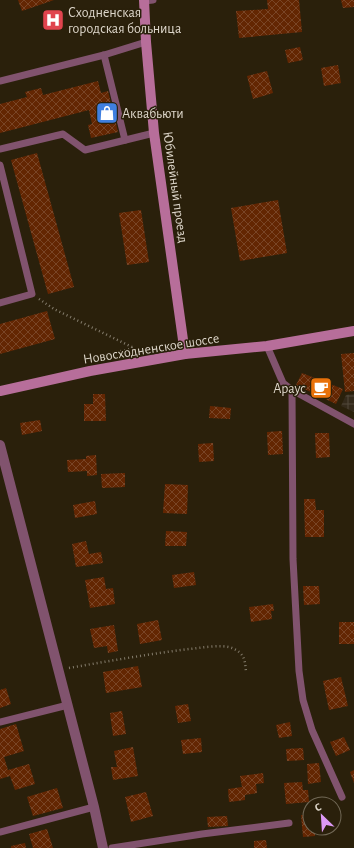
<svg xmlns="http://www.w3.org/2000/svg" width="354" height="848" font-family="'Alegreya Sans',sans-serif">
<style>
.industrial{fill:url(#industrial-grid)}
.building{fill:url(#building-cross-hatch)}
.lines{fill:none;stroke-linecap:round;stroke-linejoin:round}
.path{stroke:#847c6c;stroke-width:2.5;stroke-dasharray:1 3;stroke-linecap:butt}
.lane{stroke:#81536e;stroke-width:7}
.street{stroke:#81536e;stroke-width:10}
.secondary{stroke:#b76e9a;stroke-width:10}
.labels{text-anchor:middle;stroke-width:3;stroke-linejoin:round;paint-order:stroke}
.poi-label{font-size:14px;fill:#ddd6ca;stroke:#2a200b;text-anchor:start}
.street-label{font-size:14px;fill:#ddd6ca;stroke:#2a200b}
</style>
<defs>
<pattern id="industrial-grid" width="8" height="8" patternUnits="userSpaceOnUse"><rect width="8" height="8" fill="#342a1b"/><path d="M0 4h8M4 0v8" fill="none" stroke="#51483b"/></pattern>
<pattern id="building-cross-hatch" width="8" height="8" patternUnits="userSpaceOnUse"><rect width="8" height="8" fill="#632602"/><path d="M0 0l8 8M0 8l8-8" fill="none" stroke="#794526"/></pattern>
</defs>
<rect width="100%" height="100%" fill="#2a200b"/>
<path class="industrial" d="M354,394V412L341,406L346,395Z"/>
<g class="building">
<path d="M18,0H54L22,11Z"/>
<path d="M267,0H299L302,32L239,38L236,11L268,9Z"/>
<path d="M341,0H354V7L343,8Z"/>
<path d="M300,47L303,60L288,63L285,50Z"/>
<path d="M338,65L341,83L324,86L321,68Z"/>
<path d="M267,71L273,93L253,99L247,76Z"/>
<path d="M98,81L101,93L108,91L118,132L91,138L88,125L92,124L89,110L0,133V104L27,97L25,92L41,88L43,95Z"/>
<path d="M37,153L74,287L48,294L11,160Z"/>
<path d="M278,200L287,253L240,261L231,208Z"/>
<path d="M141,210L149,262L127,265L119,213Z"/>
<path d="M47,311L55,339L0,354V324Z"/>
<path d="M354,353V391L345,392L341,354Z"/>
<path d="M302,373L343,389L336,404L296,385Z"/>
<path d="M93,394H105L106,421H84V404H93Z"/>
<path d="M210,406L231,408L230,419L209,418Z"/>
<path d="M40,420L42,431L22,435L20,423Z"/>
<path d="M282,431L283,454L268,455L267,432Z"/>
<path d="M315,433H329L330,457L316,458Z"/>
<path d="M213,443L214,461L199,462L198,444Z"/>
<path d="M96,455L97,475L87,476V471L68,472L67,460L86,459V456Z"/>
<path d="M125,473V487L102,488L101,474Z"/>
<path d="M165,484L188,485L187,514L163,513Z"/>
<path d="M304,499H315L316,510H324V537H305Z"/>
<path d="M95,501L97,514L75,518L73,505Z"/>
<path d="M166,531L187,532L186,546H165Z"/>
<path d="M86,541L89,554L101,552L103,563L76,567L72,544Z"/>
<path d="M194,572L196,585L174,588L172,575Z"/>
<path d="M104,577L106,589L113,588L115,604L90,608L85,580Z"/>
<path d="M303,586H319L320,604L304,605Z"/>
<path d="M273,604L274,611H271L272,619L251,622L249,607Z"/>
<path d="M158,620L162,640L140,644L137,624Z"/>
<rect x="339" y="622" width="15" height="22"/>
<path d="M114,625L118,651L108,653L107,646L94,648L90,629Z"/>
<path d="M138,666L142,687L106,693L103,672Z"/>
<path d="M341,677L348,706L329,710L323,681Z"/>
<path d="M6,688L11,704L0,708V690Z"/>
<path d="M188,704L191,721L178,723L175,706Z"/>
<path d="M122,711L126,734L113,736L110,713Z"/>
<path d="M290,722L292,736L279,738L276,725Z"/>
<path d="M16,724L24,751L4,757L8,770L29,764L35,784L15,790L10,776L0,779V729Z"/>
<path d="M344,737L350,750L336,756L330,742Z"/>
<path d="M201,738L202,752L183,754L181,740Z"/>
<path d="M133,747L138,776L113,780L111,767H117L114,751Z"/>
<path d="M303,748L304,760L287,761L286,749Z"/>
<path d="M319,763L321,782L308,784L307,764Z"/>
<path d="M354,770V783L350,772Z"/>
<path d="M263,773L264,783L256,784L257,793L245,795V800L229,802L228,789L242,787L240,776Z"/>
<path d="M302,782L303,790H308L309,802L286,804L284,783Z"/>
<path d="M57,788L63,808L33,816L27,797Z"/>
<path d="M146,792L153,816L131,822L125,797Z"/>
<path d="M301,815H310V828H315V836L303,837Z"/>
<path d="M227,816L228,826L208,827L207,817Z"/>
<path d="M47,829L53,848H33L29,834Z"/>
<path d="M266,840L267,848H254V841Z"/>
<path d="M25,843L26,848H11V846Z"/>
</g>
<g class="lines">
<g class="path">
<path d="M39,299L54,309L134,348L89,359"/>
<path d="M69,668C109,661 149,654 189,649C200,648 222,644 232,648C244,653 245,659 246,672"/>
</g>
<g class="lane">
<path d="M144,1L153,0"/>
<path d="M104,55L125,140"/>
<path d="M0,81L104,55L146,42"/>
<path d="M0,149L63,134L85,150L154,133"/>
<path d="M0,165L32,294L0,303"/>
<path d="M267,346L283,383L292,390L354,424"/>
<path d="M292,390L293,559L299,671L303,700L312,730L342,797"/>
<path d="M0,722L68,705"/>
<path d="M0,832L94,807"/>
<path d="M112,848L202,834L289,823"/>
</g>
<path class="street" d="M0,445L94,807L103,848"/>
<g class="secondary">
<path d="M144,0L146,42L154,133L185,354"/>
<path d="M0,391L90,371L185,354L267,346L354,331"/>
</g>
</g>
<defs>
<g id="hospital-square" transform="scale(1.15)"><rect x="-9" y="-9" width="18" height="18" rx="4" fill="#e0444e" stroke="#2a200b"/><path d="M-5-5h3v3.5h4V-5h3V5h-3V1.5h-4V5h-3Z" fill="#fff"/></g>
<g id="shop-square" transform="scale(1.15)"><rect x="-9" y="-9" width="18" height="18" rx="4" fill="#3f7fe0" stroke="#2a200b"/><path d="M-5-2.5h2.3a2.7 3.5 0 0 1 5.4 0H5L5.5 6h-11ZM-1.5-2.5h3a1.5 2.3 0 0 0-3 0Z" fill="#fff"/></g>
<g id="cafe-square" transform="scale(1.15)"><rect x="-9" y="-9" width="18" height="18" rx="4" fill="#e8710a" stroke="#2a200b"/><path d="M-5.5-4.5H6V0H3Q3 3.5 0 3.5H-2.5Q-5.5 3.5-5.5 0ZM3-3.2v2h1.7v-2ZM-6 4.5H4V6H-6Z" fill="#fff"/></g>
</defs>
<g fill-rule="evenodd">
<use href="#hospital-square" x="53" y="20"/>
<use href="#shop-square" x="107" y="113"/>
<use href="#cafe-square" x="321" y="388"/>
</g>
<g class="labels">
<g class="poi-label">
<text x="68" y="17">Сходненская<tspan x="68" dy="16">городская больница</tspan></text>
<text x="122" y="118">Аквабьюти</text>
<text x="306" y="393" text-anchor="end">Араус</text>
</g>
<g class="street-label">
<text transform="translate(176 187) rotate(82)" y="5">Юбилейный проезд</text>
<text transform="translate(151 348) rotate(-9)" y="5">Новосходненское шоссе</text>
</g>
</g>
<g transform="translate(322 816) rotate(335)"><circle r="19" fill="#2a200b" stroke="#726957"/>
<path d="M0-3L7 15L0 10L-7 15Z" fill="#dc99f4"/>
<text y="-6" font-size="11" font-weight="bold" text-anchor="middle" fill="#ddd6ca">С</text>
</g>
</svg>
